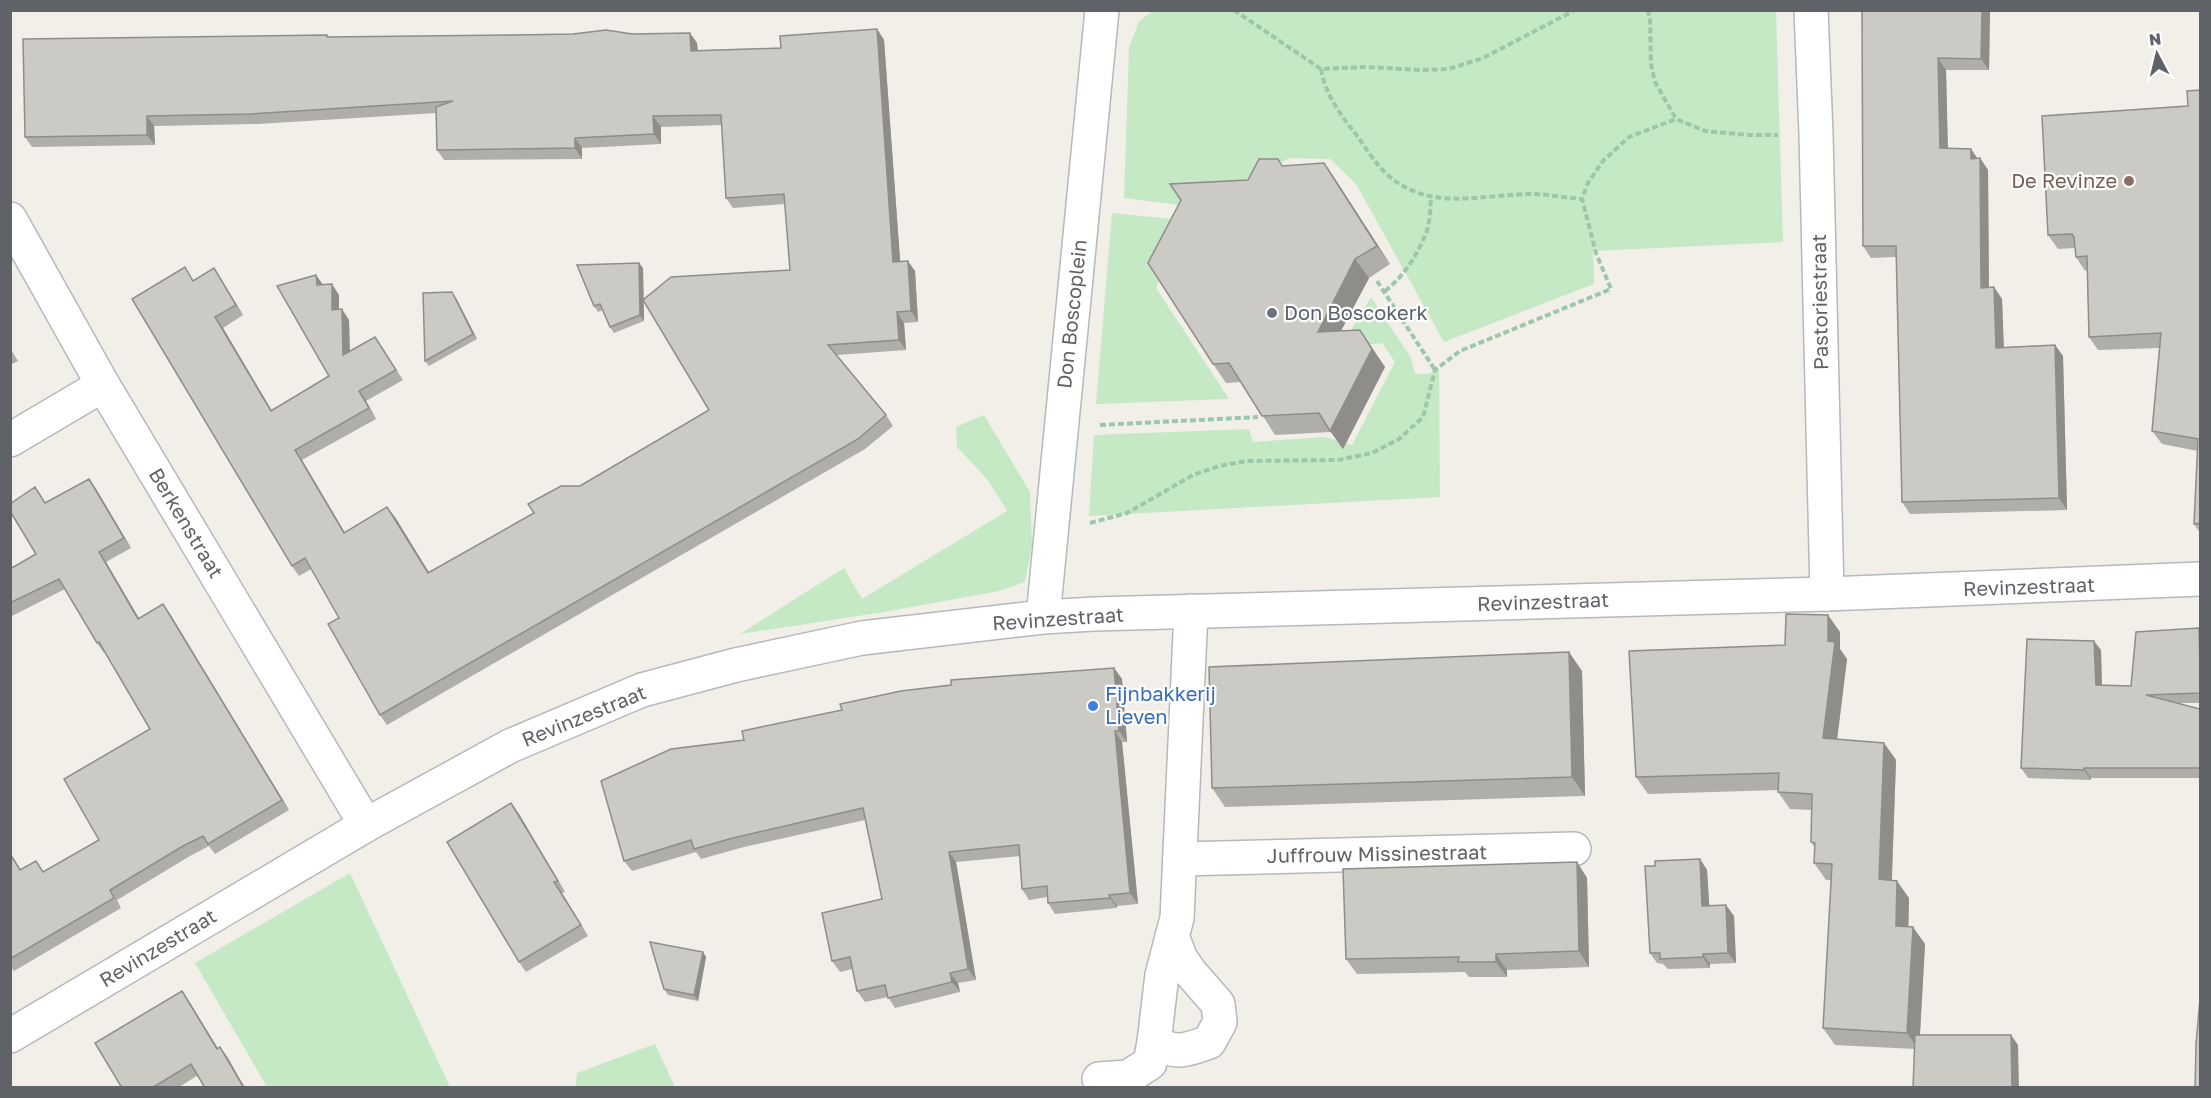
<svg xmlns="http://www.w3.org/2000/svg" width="2211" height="1098" font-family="'Golos Text',sans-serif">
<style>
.green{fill:#c5e8c5}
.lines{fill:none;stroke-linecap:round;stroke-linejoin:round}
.minor-casing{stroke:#b5b8bc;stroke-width:36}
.path{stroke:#9cc7a9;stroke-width:4;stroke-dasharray:6 3;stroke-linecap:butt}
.minor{stroke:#fff;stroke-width:33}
.wall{fill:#afaea9}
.shaded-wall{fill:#8f8d8a}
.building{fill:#cccac5;stroke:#8f8d8a;stroke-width:1.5}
.education-dot{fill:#8d6e63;stroke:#fff;stroke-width:2}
.worship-dot{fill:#6b7280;stroke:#fff;stroke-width:2}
.shop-dot{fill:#3f7fe0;stroke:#fff;stroke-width:2}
.labels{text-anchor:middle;stroke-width:4.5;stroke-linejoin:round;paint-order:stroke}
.education-label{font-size:20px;fill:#785e54;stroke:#fff;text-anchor:end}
.street-label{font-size:20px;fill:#5f6368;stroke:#fff}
.worship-label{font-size:20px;fill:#5b616d;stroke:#fff;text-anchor:start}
.shop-label{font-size:20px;fill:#366cbe;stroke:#fff;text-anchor:start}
</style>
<rect width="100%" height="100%" fill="#f1efe8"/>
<g class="green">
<path d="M1153,11H1776L1783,242L1593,251L1594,284L1444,342L1356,184L1330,159L1289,158L1272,168L1251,191L1187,206L1124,198L1129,48L1139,21Z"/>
<path d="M1120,117L1112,213L1182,220L1156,288L1229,399L1096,404Z"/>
<path d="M1371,297L1411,358L1415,374H1428L1439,369L1440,497L1089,516L1094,435L1249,429L1253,442L1325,437L1352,445L1395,362L1382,343L1363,345L1351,330Z"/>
<path d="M984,415L1030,492L1032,546L1025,582L999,591L884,612L740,634L844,568L862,599L1007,511L988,480L957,447L956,427Z"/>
<path d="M350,873L450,1087H267L195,963Z"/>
<path d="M655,1044L675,1087H576L577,1073Z"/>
</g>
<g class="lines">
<g class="minor-casing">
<g id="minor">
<path d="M1811,10L1816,134L1827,594"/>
<path d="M10,219L103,385L366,825"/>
<path d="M10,440L103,385"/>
<path d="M1043,617L1102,10"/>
<path d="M1180,859L1574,849"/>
<path d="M10,1036L366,825L510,746L642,690L736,665L862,638L1043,617L1094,614L1827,594L2200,579"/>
<path d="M1154,1042C1176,1055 1187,1050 1209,1042L1220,1022L1218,1004L1190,972L1181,959L1172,936"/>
<path d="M1099,1079L1128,1077L1150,1063L1154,1042L1162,975L1177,918L1191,611"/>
</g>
</g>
<g class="path">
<path d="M1234,10L1321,69L1367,67L1421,70L1449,69L1483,58L1575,10"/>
<path d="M1647,10L1650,17L1651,64L1655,82L1676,119"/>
<path d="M1321,69C1325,95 1342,117 1358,137C1367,150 1377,166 1390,177C1434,213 1485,193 1536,194C1551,195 1567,198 1582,199"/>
<path d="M1377,281L1435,370"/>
<path d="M1385,291C1403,277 1416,257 1425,236C1430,225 1430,210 1431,198"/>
<path d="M1100,425L1258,417"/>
<path d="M1090,523L1127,513L1193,475L1219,466L1247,461L1338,460L1372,453L1399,439L1423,417L1435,370L1460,351L1611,289L1596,253L1582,199L1588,183L1603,161L1629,137L1676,119L1705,131L1748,135H1778"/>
</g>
<use href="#minor" class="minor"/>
</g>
<g class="wall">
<path d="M1862,10H1990L1989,70H1946L1948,148L1971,149L1977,158H1980L1988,170L1989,288L1994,287L2002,299L2004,347L2055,345L2063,356L2067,510L1910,514L1902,502L1896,257L1871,258L1863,246Z"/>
<path d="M877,29L884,40L900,261L915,271L918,322L904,323L906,350L837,355L886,415L893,426L865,449L387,725L380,715L339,618L311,569L299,576L292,566L194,281L214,268L243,315L223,328L271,410L329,376L316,275L323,285L339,295V309L349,320L350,351L382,347L403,380L366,401L376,419L302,460L345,533L395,517L429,572L534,513L709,410L790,270L785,204L733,208L726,198L722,125L661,127V144L582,148V159L444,160L437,150L436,113L258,124L154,126L155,145L32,147L25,137L327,35L328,37L690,33L697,43L698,50L781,48Z"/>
<path d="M2200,90V533L2194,524L2198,451L2162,444L2152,431L2160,348L2098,350L2089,337L2087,270L2085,271L2076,257L2075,248L2058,249L2048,235L2188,106Z"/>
<path d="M1283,166L1337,182L1390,264L1369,278L1341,330H1360L1385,367L1343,449L1331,432L1275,435L1241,382L1226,383L1213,364L1248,180Z"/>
<path d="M643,268L644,321L614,333L610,327L603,310L598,312L594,306Z"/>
<path d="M456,298L477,339L429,366L425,361Z"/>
<path d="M10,348L18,361L10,365Z"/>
<path d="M96,489L131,548L106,562L139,618L170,614L289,810L215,854L209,846L190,856L117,900L121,908L14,971L10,966V852L21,870L43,872L99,840L150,729L106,652L104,653L97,643L65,589L10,617V569L36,554L45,502Z"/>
<path d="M2199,628L2200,631V703H2179L2200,709V778H2091V780L2028,778L2021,768L2101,650L2102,685L2131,686Z"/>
<path d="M1840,632V649L1847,659L1837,740L1884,743L1896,760L1892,880L1909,898L1908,927L1925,944L1920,1035L2018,1045L1915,1049L1835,1045L1823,1028L1831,880H1826L1814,863L1815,848L1811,842L1812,810L1790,809L1778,792V790L1648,794L1636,777L1785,645Z"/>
<path d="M1114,668L1122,679L1127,742H1122L1138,904L1117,906V908L1055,914L1048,903L1047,897L1029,900L1022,889L1020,856L956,862L976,980L958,983L960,992L895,1008L888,997L865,1002L857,991L852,969L840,972L832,961L882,899L865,820L740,848L701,859L696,852L632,871L624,861L744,740Z"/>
<path d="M1582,671L1585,796L1225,807L1212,788Z"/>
<path d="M519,814L565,892L562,893L588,936L526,972L519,962Z"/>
<path d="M1700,859L1707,870L1709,905L1734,916L1736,963L1710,964V968L1668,969L1663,964L1657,963L1650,953L1655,866Z"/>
<path d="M1577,862L1587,878L1589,967L1507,970V977H1469L1465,972L1357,974L1346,959Z"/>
<path d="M703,952L706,957L698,1001L668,995L664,989Z"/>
<path d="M182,991L218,1048L220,1047L245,1088H205L198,1075L178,1088H122Z"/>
</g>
<g class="shaded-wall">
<path d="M1982,10H1990L1989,70L1981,59Z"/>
<path d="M877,29L884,40L901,272L893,262Z"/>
<path d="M690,33L697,43L698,61L691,51Z"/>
<path d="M1938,58L1946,70L1948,160L1940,148Z"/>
<path d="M147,116L154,126L155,145L147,135Z"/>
<path d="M653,116L661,127V144L654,134Z"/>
<path d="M575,138L582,148V159L575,148Z"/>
<path d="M1971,149L1979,161L1971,159Z"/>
<path d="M1980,158L1988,170L1989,300L1981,288Z"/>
<path d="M1324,163L1337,182L1390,264L1377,246Z"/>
<path d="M1355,259L1369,278L1331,350L1318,332Z"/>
<path d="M908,261L915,271L918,322L911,311Z"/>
<path d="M639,263L643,268L644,321L640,315Z"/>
<path d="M214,268L221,279L243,315L236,305Z"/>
<path d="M316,275L323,285H317Z"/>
<path d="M332,284L339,295V320L332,310Z"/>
<path d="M1994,287L2002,299L2004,359L1996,348Z"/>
<path d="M452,292L456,298L477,339L473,334Z"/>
<path d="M342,309L349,320L350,365L343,355Z"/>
<path d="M897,312L904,323L906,350L899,340Z"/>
<path d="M215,317L223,328L278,421L271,411Z"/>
<path d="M1360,330L1385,367L1343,449L1330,431Z"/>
<path d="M2055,345L2063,356L2067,510L2059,498Z"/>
<path d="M359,391L366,401L376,419L369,408Z"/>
<path d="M295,450L302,460L351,543L344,533Z"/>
<path d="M89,479L96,489L131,548L124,538Z"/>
<path d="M387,507L395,517L435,583L428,573Z"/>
<path d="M99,552L106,562L145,629L138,619Z"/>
<path d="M163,604L170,614L289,810L282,800Z"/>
<path d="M1828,615L1840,632V649L1847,659L1835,756L1823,738Z"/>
<path d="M2199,628L2200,631V664Z"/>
<path d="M2094,641L2101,650L2102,695L2096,685Z"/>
<path d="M1569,652L1582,671L1585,796L1572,777Z"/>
<path d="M1114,668L1122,679L1127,742L1119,731Z"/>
<path d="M1115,731L1122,742L1138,904L1130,893Z"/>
<path d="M1884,743L1896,760L1891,897L1879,879Z"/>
<path d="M2084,768L2091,778V780L2084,770Z"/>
<path d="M511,803L519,814L565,892L558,881Z"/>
<path d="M949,852L956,862L976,980L968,969Z"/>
<path d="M1700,859L1707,870L1710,916L1702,906Z"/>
<path d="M1577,862L1587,878L1589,967L1579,951Z"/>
<path d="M1897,881L1909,898L1908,944L1896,926Z"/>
<path d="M554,882L562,893L588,936L581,925Z"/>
<path d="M1109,895L1117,906V908L1110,898Z"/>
<path d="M1726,905L1734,916L1736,963L1728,953Z"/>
<path d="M1913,927L1925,944L1919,1050L1907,1033Z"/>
<path d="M703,952L706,957L698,1001L694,995Z"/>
<path d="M1496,954L1507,970V977L1496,962Z"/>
<path d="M1703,954L1710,964V968L1703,957Z"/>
<path d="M950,973L958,983L960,992L952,982Z"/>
<path d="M182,991L189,1001L224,1059L217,1049Z"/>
<path d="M2011,1035L2018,1045L2019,1088H2012Z"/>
<path d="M220,1047L228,1058L245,1088H244Z"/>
</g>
<g class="building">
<path d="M1862,10H1982L1981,59L1938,58L1940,148L1971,149V159L1980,158L1981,288L1994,287L1996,348L2055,345L2059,498L1902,502L1896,246H1863Z"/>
<path d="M877,29L893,262L908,261L911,311L897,312L899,340L828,345L886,415L858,439L380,715L328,624L339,618L305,558L292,566L132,299L185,267L193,281L214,268L236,305L215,317L271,411L329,376L277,286L316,275L317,285L332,284V310L342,309L343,355L375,337L396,370L359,391L369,408L295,450L344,533L387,507L428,573L534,513L528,504L561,486H580L709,410L643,300L671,277L790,270L784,194L726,198L721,115L653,116L654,134L575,138V148L437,150L436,107L453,101L251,114L147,116V135L25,137L23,39L327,35V37L515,35L573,34L606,30L632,34L690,33L691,51L781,48L780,36Z"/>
<path d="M2200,90V523L2194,524L2198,439L2152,431L2161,333L2089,337L2087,256L2076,257L2074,237L2072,234L2048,235L2042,116L2188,106L2187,91Z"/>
<path d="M1259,159H1278L1282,166L1324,163L1377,246L1355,259L1318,332L1360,330L1372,349L1330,431L1319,413L1262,416L1229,363L1213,364L1148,263L1181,200L1170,184L1248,180Z"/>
<path d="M639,263L640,315L610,327L600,304L594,306L577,265Z"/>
<path d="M452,292L473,334L425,361L423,293Z"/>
<path d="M89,479L124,538L99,552L138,619L163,604L282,800L208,844L203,836L183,846L110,890L114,898L10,959V854L20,870L36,861L43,872L99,840L64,779L150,729L99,642L97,643L59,579L10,603V569L36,554L10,511V504L35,487L45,503Z"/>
<path d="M1786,614L1828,615V641L1835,642L1823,738L1884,743L1879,879L1897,881L1896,926L1913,927L1907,1033L1823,1028L1832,864L1814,863L1815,843L1811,842L1812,794L1778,792L1779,773L1636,777L1629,651L1785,645Z"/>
<path d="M2199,628L2200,664V693L2146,695L2200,709V772V768H2084V770L2021,768L2027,639L2094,641L2096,685L2131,686L2136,632Z"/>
<path d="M1569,652L1572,777L1212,788L1209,667Z"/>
<path d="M1114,668L1119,731H1115L1130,893L1109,895L1110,898L1048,903L1047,886L1022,889L1019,845L949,852L968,969L950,973L952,982L888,998L885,985L857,991L850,957L832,961L822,913L882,899L863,808L733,838L694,849L691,840L624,861L601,781L671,749L744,740L742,731L842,710L840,704L901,691L951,685V680Z"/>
<path d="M511,803L558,881L554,882L581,925L519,962L447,842Z"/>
<path d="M1700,859L1702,906L1726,905L1728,953L1703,954V957L1660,959V953H1650L1645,866H1655V861Z"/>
<path d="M1577,862L1579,951L1496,954V962H1458L1459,957L1346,959L1343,869Z"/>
<path d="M650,942L703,952L694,995L664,989Z"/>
<path d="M182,991L217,1049L220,1047L244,1088H205L191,1064L152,1088H122L95,1043Z"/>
<path d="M2200,999V1088H2195L2196,1044Z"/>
<path d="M1915,1035H2011L2012,1088H1913Z"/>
</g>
<circle class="education-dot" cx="2129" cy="181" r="6"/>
<circle class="worship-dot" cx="1272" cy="313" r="6"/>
<circle class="shop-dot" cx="1093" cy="706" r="6"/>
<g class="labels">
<g class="education-label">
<text x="2117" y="188">De Revinze</text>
</g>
<g class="street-label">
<text transform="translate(1820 302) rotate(-91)" y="7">Pastoriestraat</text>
<text transform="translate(1072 314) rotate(-84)" y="7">Don Boscoplein</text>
<text transform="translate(186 523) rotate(59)" y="7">Berkenstraat</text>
<text transform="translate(2029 587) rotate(-2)" y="7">Revinzestraat</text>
<text transform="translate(1543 602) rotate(-2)" y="7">Revinzestraat</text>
<text transform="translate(1058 619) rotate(-4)" y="7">Revinzestraat</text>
<text transform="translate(584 716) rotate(-22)" y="7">Revinzestraat</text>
<text transform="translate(1377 854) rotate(-1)" y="7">Juffrouw Missinestraat</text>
<text transform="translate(158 948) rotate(-31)" y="7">Revinzestraat</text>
</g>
<g class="worship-label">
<text x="1284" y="320">Don Boscokerk</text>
</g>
<g class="shop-label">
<text x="1105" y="701">Fijnbakkerij<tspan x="1105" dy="23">Lieven</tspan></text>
</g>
</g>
<rect width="2211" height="1098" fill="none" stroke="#5f6368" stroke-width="24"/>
<g transform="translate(2157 54) rotate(353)" stroke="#ffffff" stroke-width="4.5" paint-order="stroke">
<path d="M0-4.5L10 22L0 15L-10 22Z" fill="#5f6368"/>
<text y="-9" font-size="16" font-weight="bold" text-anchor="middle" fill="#5f6368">N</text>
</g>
</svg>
